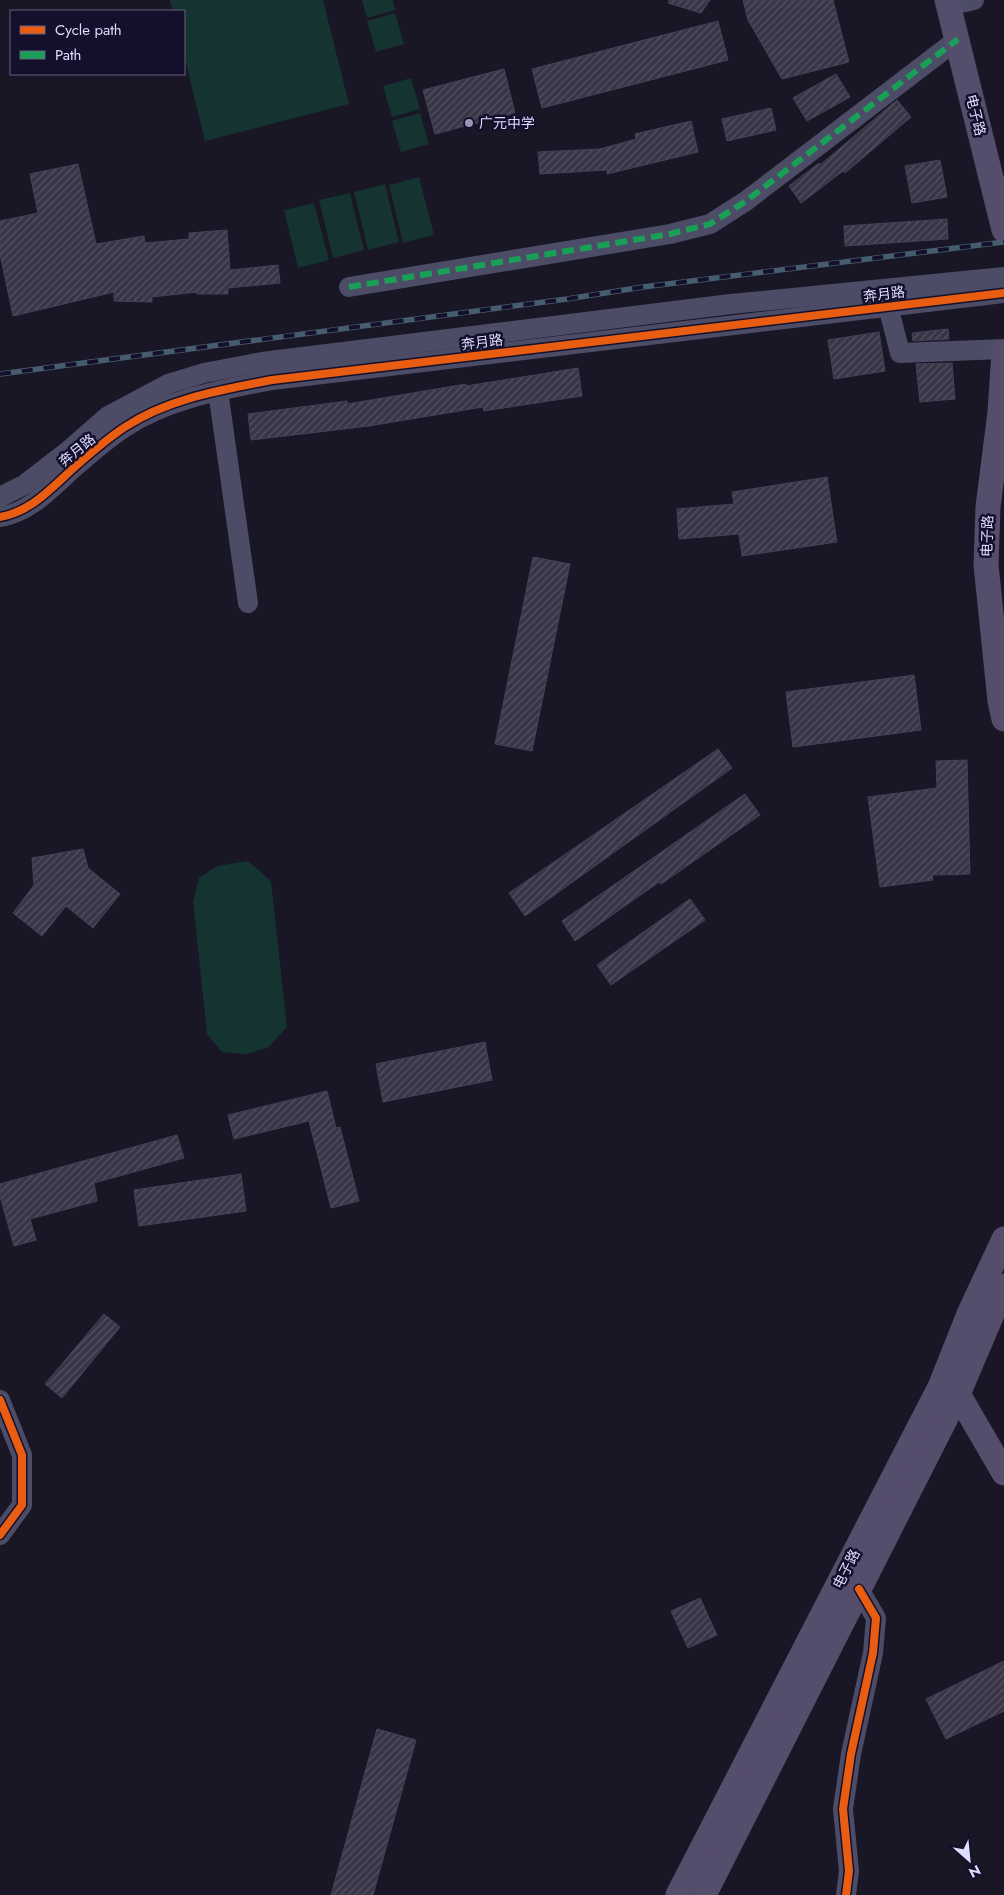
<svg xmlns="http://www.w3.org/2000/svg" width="1004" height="1895" font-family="Jost,'Noto Sans SC',sans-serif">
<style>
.pitch{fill:#143331}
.building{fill:url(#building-hatch);stroke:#454159}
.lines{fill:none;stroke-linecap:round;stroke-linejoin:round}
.minor{stroke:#4c4c67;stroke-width:20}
.major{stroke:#554d6c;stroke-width:25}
.rail-casing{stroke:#455d6f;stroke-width:5.5}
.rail{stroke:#14102c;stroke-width:4;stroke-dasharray:11;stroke-linecap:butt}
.quiet{stroke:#1a9f57;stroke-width:6;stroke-dasharray:12 6;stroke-linecap:butt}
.cycleway-casing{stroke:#14102c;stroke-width:11}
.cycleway{stroke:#e95d12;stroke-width:8}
.poi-dot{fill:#9997b3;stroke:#14102c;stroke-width:2}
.labels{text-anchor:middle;stroke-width:5;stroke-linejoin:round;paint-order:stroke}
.street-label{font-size:14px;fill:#dedcff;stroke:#14102c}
.poi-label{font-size:14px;fill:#dedcff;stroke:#14102c;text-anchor:start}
</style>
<defs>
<pattern id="building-hatch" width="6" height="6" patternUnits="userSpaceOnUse" patternTransform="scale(1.25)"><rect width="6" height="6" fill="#383547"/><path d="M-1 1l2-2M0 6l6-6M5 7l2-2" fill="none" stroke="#545263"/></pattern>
</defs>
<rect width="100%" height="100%" fill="#191626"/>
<g class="pitch">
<path d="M170,0H323L349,104L205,141L184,55V11H173Z"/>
<path d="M362,0H393L395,10L367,18Z"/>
<path d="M395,13L404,44L376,52L367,21Z"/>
<path d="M411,78L420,109L392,117L383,86Z"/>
<path d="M420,113L429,144L401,152L392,121Z"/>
<path d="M419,177L434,235L403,243L389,185Z"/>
<path d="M385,184L399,242L368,250L354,192Z"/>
<path d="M350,193L364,250L333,258L319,200Z"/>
<path d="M314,203L329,260L298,268L284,210Z"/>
<path d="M248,861L271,881L287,1027L269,1047L247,1054L222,1052L207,1034L193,901L199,878L217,866Z"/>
</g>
<g class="building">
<path d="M669,0H710L701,13L668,3Z"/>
<path d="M743,0H833L849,62L782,79L748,20Z"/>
<path d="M718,21L728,60L542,108L532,69Z"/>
<path d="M504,69L515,113L435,134L423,90Z"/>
<path d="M836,74L850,97L807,121L793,98Z"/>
<path d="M897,100L911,117L845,173L843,171L801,203L789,186L819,163L820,165Z"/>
<path d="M771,108L776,130L727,141L722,119Z"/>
<path d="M691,121L698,152L607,174V170L540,174L538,152L600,149L636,139L635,134Z"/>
<path d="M940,160L947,197L912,203L905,166Z"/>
<path d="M78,164L96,244L144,236L145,243L189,239V233L227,230L230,270L278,265L280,283L228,288V294H197V292L152,297V302L114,301V292L13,316L0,254V221L38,213L30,174Z"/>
<path d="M947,219L948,239L845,246L844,226Z"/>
<path d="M948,329L949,339L913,341L912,333Z"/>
<path d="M879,332L885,371L834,379L828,340Z"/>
<path d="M952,363L955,399L920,402L916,364Z"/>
<path d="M578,368L582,396L484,411L483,407L369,426L251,440L248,414L347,401V404L466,384V386Z"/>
<path d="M827,477L837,542L742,556L739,534L679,539L677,509L734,504L732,492Z"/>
<path d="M533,557L570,564L532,751L495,744Z"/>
<path d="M914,675L921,730L793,747L786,692Z"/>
<path d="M718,749L732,768L525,916L509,893Z"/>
<path d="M967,760L970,874L932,875L933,880L880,887L868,797L937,788L936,761Z"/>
<path d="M745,794L760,815L661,884L659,882L575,941L562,921Z"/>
<path d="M83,849L88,868L120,894L93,928L66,906L42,936L13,913L34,885L32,858Z"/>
<path d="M690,899L705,920L611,985L597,965Z"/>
<path d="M485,1042L492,1080L383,1102L376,1064Z"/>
<path d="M327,1091L336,1128L340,1127L359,1201L331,1208L309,1121L234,1139L228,1115Z"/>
<path d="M177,1135L184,1158L94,1183L97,1201L30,1219L36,1240L14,1246L0,1196V1184Z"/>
<path d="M241,1174L246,1211L139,1226L134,1190Z"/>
<path d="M104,1314L120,1327L62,1398L45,1384Z"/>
<path d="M700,1598L717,1635L688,1648L671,1611Z"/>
<path d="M1004,1661V1711L946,1739L926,1699Z"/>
<path d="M377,1729L416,1740L373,1895H331Z"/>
</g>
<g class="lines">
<g class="minor">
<path d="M961,3L974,0"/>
<path d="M349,287L670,234L710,224L746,201L958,39"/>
<path d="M888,306L900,353L1004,349"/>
<path d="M218,391L248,603"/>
<path d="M0,497L24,485L68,451L108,416L168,384L204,373L262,362L731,304L1004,277"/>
<path d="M0,517C32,512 54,485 77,465C92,452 108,438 125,427C169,398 222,390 272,380L1004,293"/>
<path d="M0,1400L22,1455V1505L0,1535"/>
<path d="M846,1895L849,1871L843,1809L851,1754L873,1653L876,1618L859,1589"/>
</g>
<g class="major">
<path d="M947,0L1004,230"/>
<path d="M1004,352L1000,412L988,507L986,565L1000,701L1004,719"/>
<path d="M958,1394L1004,1473"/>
<path d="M678,1895L940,1387L969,1314L1004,1239"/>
<path d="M704,1895L958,1394L1004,1286"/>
</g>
<g class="rail-casing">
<path id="rail" d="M0,374L567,299L643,287L1004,242"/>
</g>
<use href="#rail" class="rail"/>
<path class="quiet" d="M349,287L670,234L710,224L746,201L958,39"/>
<g class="cycleway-casing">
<g id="cycleway">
<path d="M0,517C32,512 54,485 77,465C92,452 108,438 125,427C169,398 222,390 272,380L1004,293"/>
<path d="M0,1400L22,1455V1505L0,1535"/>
<path d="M846,1895L849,1871L843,1809L851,1754L873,1653L876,1618L859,1589"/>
</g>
</g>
<use href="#cycleway" class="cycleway"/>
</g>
<circle class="poi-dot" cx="469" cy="123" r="5"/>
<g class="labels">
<g class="street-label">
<text transform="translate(976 115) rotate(76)" y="5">电子路</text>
<text transform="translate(884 294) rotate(-7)" y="5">奔月路</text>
<text transform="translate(482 342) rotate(-7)" y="5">奔月路</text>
<text transform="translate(77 450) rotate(-39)" y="5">奔月路</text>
<text transform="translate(987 536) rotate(-88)" y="5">电子路</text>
<text transform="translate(846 1569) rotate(-63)" y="5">电子路</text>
</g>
<g class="poi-label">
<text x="479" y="128">广元中学</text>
</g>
</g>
<rect x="10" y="10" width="175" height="65" fill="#14102c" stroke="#656280"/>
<rect x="20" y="26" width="25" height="8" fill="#e95d12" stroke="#656280"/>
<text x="55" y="35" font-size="15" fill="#dedcff">Cycle path</text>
<rect x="20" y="51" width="25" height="8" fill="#1a9f57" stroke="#656280"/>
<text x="55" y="60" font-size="15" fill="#dedcff">Path</text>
<g transform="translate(969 1860) rotate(153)" stroke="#14102c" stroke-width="4" paint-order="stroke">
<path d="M0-4L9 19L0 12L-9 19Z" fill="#dedcff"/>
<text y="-8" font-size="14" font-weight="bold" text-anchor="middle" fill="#dedcff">N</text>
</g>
</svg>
